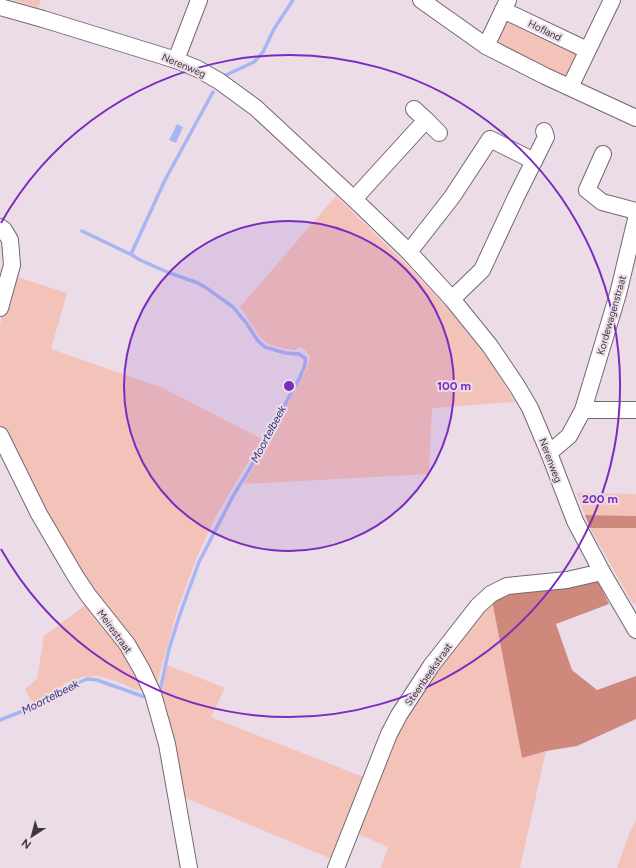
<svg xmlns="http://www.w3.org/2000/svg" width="636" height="868" font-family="Figtree,sans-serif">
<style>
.green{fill:#f3c3ba}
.forest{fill:#cf887c}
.water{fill:#a8b5f4}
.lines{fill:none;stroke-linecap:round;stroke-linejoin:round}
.stream{stroke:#a8b5f4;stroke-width:3.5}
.minor-casing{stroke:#746771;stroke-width:18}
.minor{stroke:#fff;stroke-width:16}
.ring{fill:none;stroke:#7b2cbf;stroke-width:2}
.labels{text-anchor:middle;stroke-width:4;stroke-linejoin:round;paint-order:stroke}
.street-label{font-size:10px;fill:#3c373b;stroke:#ebdce8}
.water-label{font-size:11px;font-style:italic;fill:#2e337b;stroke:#ebdce8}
.centre{fill:#7b2cbf;stroke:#ebdce8;stroke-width:2}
.ring-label{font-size:12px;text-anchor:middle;font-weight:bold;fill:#7b2cbf;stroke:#ebdce8;stroke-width:4;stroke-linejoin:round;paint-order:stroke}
</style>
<rect width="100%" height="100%" fill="#ebdce8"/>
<g class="green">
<path d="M12,0H41L38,8Z"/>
<path d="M505,19L580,55L567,79L494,45Z"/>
<path d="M336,196L406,264L451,312L492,364L515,402L432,408L429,474L244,484L257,461L308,366L310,357L306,351L301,347L295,350L285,349L269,344L261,338L240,307Z"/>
<path d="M14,276L67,293L51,349L163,388L262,439L216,516L197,557L178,608L156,687L88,588L0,425V324Z"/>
<path d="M577,493L636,494V516L585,515Z"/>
<path d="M590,528H636V602L633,604Z"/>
<path d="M492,600L522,758L546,751L520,868H381L388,847L356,833L396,731L437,667Z"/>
<path d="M90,602L115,636L146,691L134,689L116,681L97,676L82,677L66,683L33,704L25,689L37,679L44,636Z"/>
<path d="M167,665L225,688L211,717L366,778L334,860L181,796L159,692Z"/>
<path d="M636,821V868H617L629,834Z"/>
</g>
<g class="forest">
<path d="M585,515L636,516V528H590Z"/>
<path d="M597,579L609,604L556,624L572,670L597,690L636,676V719L577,746L546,751L522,758L492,600L510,592Z"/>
</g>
<path class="water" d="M177,124L183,127L176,143L169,140Z"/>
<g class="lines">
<g class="stream">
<path d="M226,75L254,62L263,52L274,29L293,0"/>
<path d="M82,231L132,255L140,260L167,272L198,283L208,289L233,307L247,324L258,341L265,347L285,353L299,354L305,358C307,365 302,371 300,377L249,470L233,496L199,562L180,614L169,649L161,686L158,693"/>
<path d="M132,255V252L165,180L213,92"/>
<path d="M0,720L33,707L68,687L87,679L97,680L142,696L147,697"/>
</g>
<g class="minor-casing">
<g id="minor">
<path d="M421,0L486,46L545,76L636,118"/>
<path d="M0,7L43,19L176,60L198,69L219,81L256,108L354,199L409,252L452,299L490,346L517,386L530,408L549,453L575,521L602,572L636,630"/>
<path d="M503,10L587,50"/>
<path d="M486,46L508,0"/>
<path d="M176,60L199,0"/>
<path d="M570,87L612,0"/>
<path d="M426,120L439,133"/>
<path d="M603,154L587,190L602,202L636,211"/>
<path d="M534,161L546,137L544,131"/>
<path d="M354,199L426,120L414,109"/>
<path d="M0,227L4,230L10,240L12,265L0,308"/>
<path d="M409,252L452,197L490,139L534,161L516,197L482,270L452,299"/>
<path d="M583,410H636"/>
<path d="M0,435L39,514L76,577L88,595L127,644L142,670L153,694L167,744L189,868"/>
<path d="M549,453L569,436L583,410L618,294L636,219"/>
<path d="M336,868L389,734L399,715L431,666L478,606L491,594L507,586L567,580L602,572"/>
</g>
</g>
<use href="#minor" class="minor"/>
</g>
<circle cx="289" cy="386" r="165" fill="#7b2cbf" fill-opacity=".12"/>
<g class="ring">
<circle cx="289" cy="386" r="165"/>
<path d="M1 223A331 331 0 1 1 1 549"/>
</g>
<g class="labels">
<g class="street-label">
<text transform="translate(545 30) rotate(26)" y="4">Hofland</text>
<text transform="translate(184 65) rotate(23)" y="4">Nerenweg</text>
<text transform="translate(611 315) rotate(-74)" y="4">Kordewagenstraat</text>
<text transform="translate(551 460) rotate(69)" y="4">Nerenweg</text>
<text transform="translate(115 631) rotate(54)" y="4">Meirestraat</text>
<text transform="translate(428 674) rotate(-55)" y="4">Steenbeekstraat</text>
</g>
<g class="water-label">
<text transform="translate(268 434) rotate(-62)" y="4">Moortelbeek</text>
<text transform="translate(50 697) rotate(-27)" y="4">Moortelbeek</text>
</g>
</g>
<circle cx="289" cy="386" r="6" class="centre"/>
<g class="ring-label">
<text x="454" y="390">100 m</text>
<text x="600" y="503">200 m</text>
</g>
<g transform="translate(32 836) rotate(216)" stroke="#ebdce8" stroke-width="3" paint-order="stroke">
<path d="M0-3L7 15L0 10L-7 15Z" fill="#3c373b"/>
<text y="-6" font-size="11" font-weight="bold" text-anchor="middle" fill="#3c373b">N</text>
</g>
</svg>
